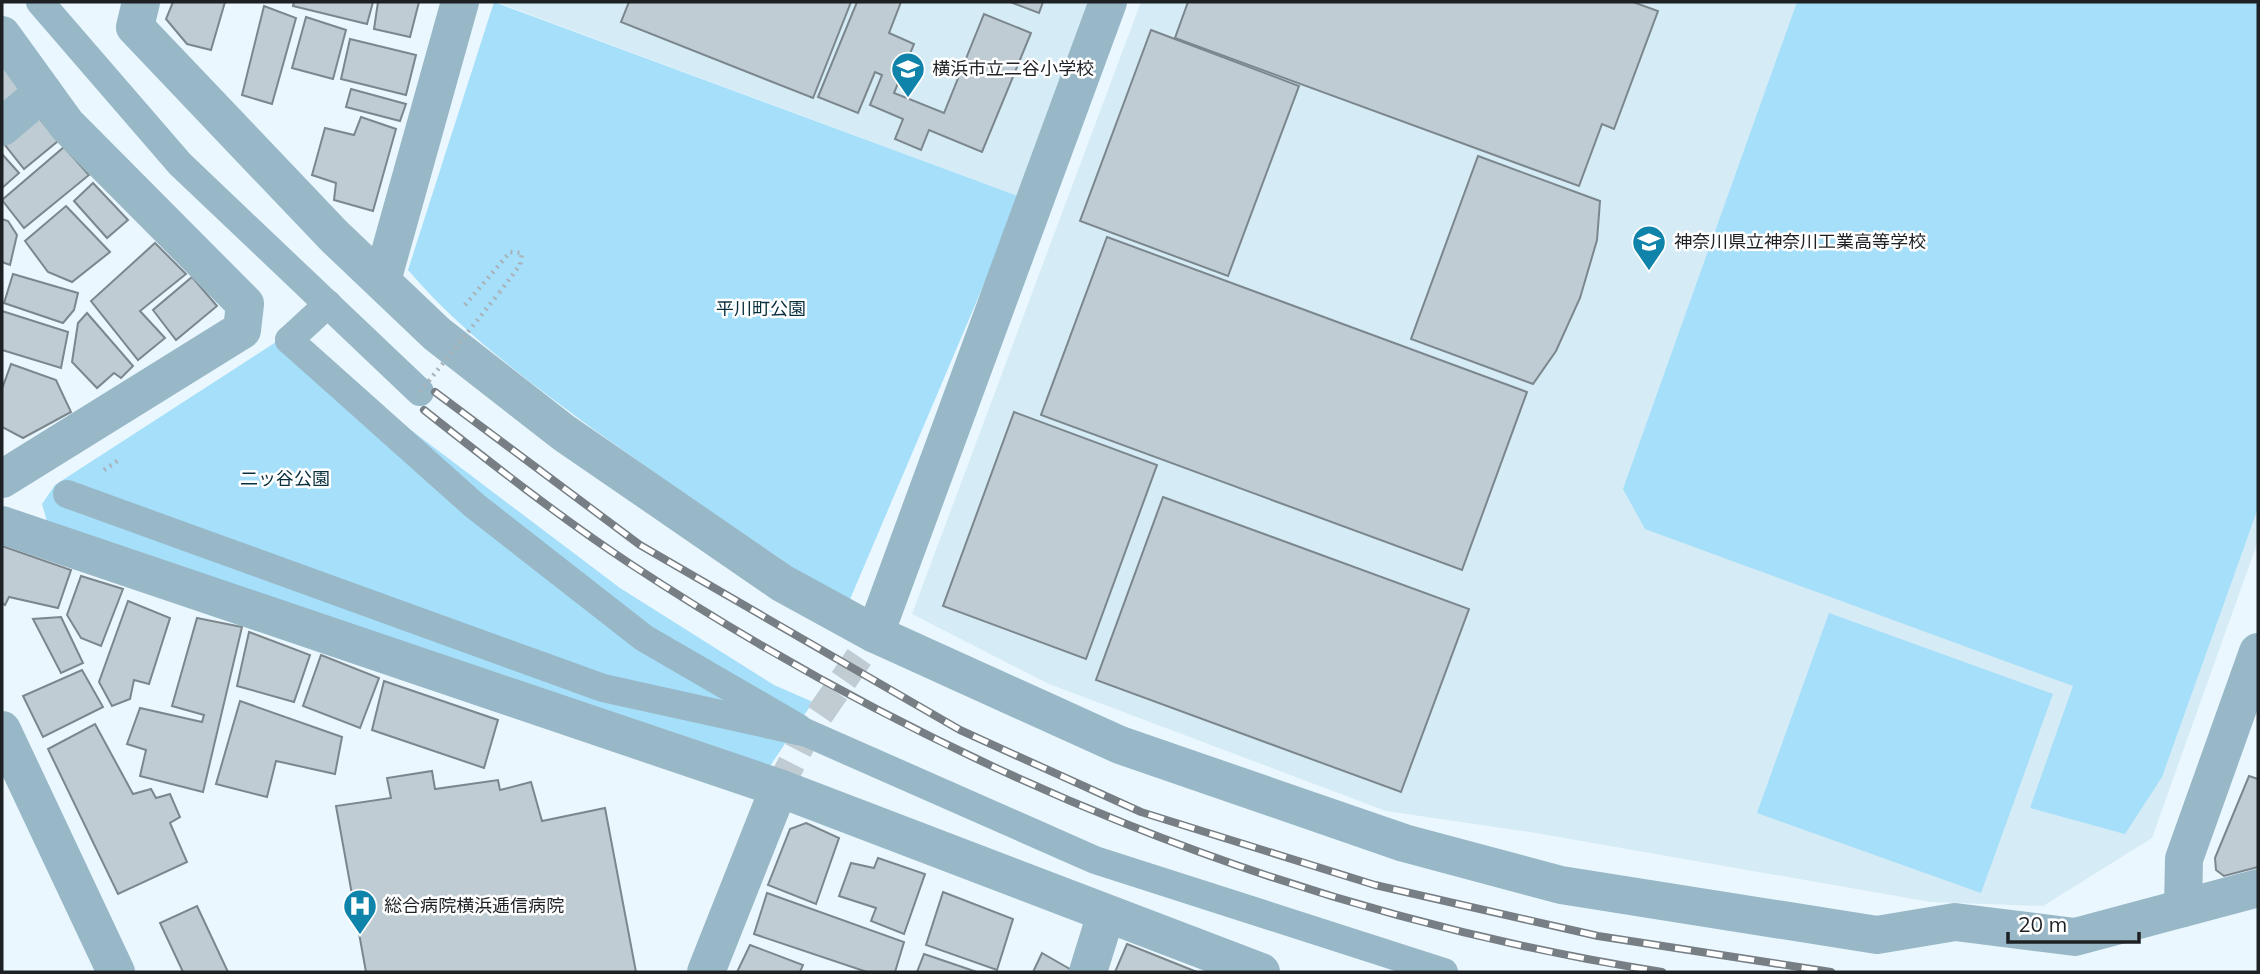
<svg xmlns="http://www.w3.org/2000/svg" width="2260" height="974" font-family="Mulish,'Noto Sans JP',sans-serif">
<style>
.built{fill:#d5ebf5}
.green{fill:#a5dffa}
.building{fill:#bfccd3;stroke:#7b878d;stroke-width:2}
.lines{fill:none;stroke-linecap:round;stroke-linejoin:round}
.pedestrian-tunnel{stroke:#c1ccd2;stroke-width:28;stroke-dasharray:28 14;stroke-linecap:butt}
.path{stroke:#a8b2b8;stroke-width:4.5;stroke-dasharray:2 5;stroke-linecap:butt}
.pedestrian{stroke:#98b8c8;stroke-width:28}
.minor{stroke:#98b8c8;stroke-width:38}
.tertiary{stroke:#98b8c8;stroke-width:38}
.rail-casing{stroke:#777f84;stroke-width:8}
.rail{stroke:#fff;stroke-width:5;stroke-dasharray:16;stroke-linecap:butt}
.path-bridge{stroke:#a8b2b8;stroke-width:4.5;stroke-dasharray:2 5;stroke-linecap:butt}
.pedestrian-bridge{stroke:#98b8c8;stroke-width:28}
.labels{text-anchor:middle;stroke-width:5;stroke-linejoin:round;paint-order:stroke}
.poi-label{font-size:18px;fill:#1d2124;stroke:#fff;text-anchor:start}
.park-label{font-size:18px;fill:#082f3d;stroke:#fff}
</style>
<rect width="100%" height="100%" fill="#eaf7fe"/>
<g class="built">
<path d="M496,2H1092L1021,197Z"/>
<path d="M1141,2H2258V541L2152,838L2043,906L1931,902L1530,832L1386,811L1049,684L912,614Z"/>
</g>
<g class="green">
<path d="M494,2L1021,197L848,604C762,547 677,489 593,429C527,380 462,333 408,270Z"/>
<path d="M1797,2H2258V508L2162,777L2125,834L2030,808L2073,686L1645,529L1623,489Z"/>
<path d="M296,329L395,418L620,588L774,685L813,702L766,772L47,521L42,504L55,485Z"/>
<path d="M1829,613L2053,694L1981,893L1757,813Z"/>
</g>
<g class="building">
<path d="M173,2H225L211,50L187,44L166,19Z"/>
<path d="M294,2H373L367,24L293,6Z"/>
<path d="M378,2H419L410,37L374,29Z"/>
<path d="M629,2H851L813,98L621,22Z"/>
<path d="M857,2H901L889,33L914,44L894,93L944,113L984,14L1031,33L982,152L929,130L921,150L895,139L903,119L870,105L882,75L875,72L858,113L818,97Z"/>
<path d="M1010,2H1043L1039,13Z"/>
<path d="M1188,2H1633L1658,11L1614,129L1602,124L1579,186L1175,38Z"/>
<path d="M264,6L296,18L272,104L242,95Z"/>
<path d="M306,17L346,30L333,79L292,68Z"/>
<path d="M1151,30L1299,86L1228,276L1080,221Z"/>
<path d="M350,39L416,55L406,95L341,79Z"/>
<path d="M2,64L24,91L2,107Z"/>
<path d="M351,89L406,104L400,121L346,107Z"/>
<path d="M37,115L58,141L24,169L5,145Z"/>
<path d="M361,117L396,129L373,211L334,200L336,183L312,175L325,128L354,135Z"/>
<path d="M64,147L89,175L24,228L2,200Z"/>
<path d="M2,154L19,173L2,188Z"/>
<path d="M1478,156L1600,201L1597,240L1580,298L1556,351L1533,384L1411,339Z"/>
<path d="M93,183L128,220L107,238L74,201Z"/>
<path d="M66,206L110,252L72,282L48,272L25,241Z"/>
<path d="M2,219L8,221L17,235L10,265L2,262Z"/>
<path d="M1107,237L1527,392L1462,570L1041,415Z"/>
<path d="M155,243L186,274L140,311L165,338L138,360L91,301Z"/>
<path d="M13,274L78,293L74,310L63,323L4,303Z"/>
<path d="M192,277L217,306L176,340L153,310Z"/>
<path d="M2,311L68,332L61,368L2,350Z"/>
<path d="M87,313L133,366L121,378L114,373L97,388L72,362L78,323Z"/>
<path d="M11,364L56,380L71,412L23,438L2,427V389Z"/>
<path d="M1014,412L1157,465L1086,659L943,606Z"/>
<path d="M1163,497L1469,609L1401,792L1096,680Z"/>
<path d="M2,546L71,570L58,608L9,597L5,605L2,603Z"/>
<path d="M81,576L123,589L101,646L81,638L67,615Z"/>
<path d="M128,601L170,618L149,684L134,680L130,699L112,706L99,682Z"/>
<path d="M61,617L83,663L61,673L33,619Z"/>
<path d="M197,618L242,627L203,792L140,776L146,750L127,744L140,708L202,722L204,715L172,706Z"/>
<path d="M249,632L310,655L294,702L237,686Z"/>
<path d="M321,655L379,678L360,728L303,706Z"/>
<path d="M82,670L103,707L43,737L23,696Z"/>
<path d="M384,681L498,720L484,768L372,730Z"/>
<path d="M240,701L342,737L335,774L276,761L267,797L216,784Z"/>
<path d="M95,724L133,794L151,789L156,798L170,794L180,817L170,823L187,862L118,894L48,749Z"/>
<path d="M432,771L435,789L498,780L500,790L531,782L542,821L605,808L636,972H366L336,806L391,798L387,778Z"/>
<path d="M2249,776L2258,779V867L2224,876L2216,870L2215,858Z"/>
<path d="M806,823L839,838L816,904L768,885L790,829Z"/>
<path d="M878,858L925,874L904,934L871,921L876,908L839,896L851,863L874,868Z"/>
<path d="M943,892L1013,919L997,970L926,945Z"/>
<path d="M767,893L904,942L895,972H867L754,934Z"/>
<path d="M197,906L228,972H183L160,923Z"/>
<path d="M1127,944L1197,972H1115Z"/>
<path d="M750,945L803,965L800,972H737Z"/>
<path d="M1042,953L1075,972H1033Z"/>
<path d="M924,954L977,972H917Z"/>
</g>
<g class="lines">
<path class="pedestrian-tunnel" d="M779,788L807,733L875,634"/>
<g class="path">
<path d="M465,305L510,252L522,253L520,265L499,293"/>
<path d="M104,470L120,459"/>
</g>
<g class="pedestrian">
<path d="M40,2L180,164L420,392"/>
<path d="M289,340L475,506L644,638L799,728"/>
</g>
<g class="minor">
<path d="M141,2L135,27L334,236L437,334L564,433L782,583L875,634L1120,745L1404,843L1561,885L1877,935L1955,922L2075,937L2258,888"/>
<path d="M2,35L67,125L245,304L242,330L2,479"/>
<path d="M2,127L43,92"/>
<path d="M382,281L460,2"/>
<path d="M2,525L779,788L1261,972"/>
<path d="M875,634L1108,2"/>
<path d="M2183,908L2184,859L2258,652"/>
<path d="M706,972L779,788"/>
<path d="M1088,972L1106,914"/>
</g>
<path class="tertiary" d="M2,730L116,972"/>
<g class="rail-casing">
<g id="rail">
<path d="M435,392L640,545L960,730L1141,812L1375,885L1598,936L1831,972"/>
<path d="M424,410C491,463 558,516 629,563C941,769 1292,914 1662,972"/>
</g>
</g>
<use href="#rail" class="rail"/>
<path class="path-bridge" d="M420,392L499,293"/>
<g class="pedestrian-bridge">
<path d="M289,340L328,304"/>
<path d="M67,494L603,688L807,733L1095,860L1444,972"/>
</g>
</g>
<defs>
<g id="school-pin" transform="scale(1.75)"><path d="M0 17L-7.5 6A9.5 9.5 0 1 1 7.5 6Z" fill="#0f83a9" stroke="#fff"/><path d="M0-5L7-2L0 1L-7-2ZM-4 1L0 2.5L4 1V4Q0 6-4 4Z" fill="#fff"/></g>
<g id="hospital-pin" transform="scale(1.75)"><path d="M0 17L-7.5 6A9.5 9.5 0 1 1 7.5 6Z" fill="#0f83a9" stroke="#fff"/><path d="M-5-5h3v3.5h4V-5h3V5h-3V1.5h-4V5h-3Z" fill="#fff"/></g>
</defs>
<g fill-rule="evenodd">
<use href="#school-pin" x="908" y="69"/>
<use href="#school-pin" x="1649" y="242"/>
<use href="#hospital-pin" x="360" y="906"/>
</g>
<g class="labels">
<g class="poi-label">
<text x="932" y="75">横浜市立二谷小学校</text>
<text x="1674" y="248">神奈川県立神奈川工業高等学校</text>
<text x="384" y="912">総合病院横浜逓信病院</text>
</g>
<g class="park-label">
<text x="761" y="315">平川町公園</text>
<text x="285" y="485">二ッ谷公園</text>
</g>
</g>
<rect width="2260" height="974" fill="none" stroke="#1d2124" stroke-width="7"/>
<path d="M2008 932v10h131v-10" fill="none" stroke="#1d2124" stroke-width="3.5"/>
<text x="2018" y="932" font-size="21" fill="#1d2124" stroke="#ffffff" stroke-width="5" paint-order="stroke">20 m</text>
</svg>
